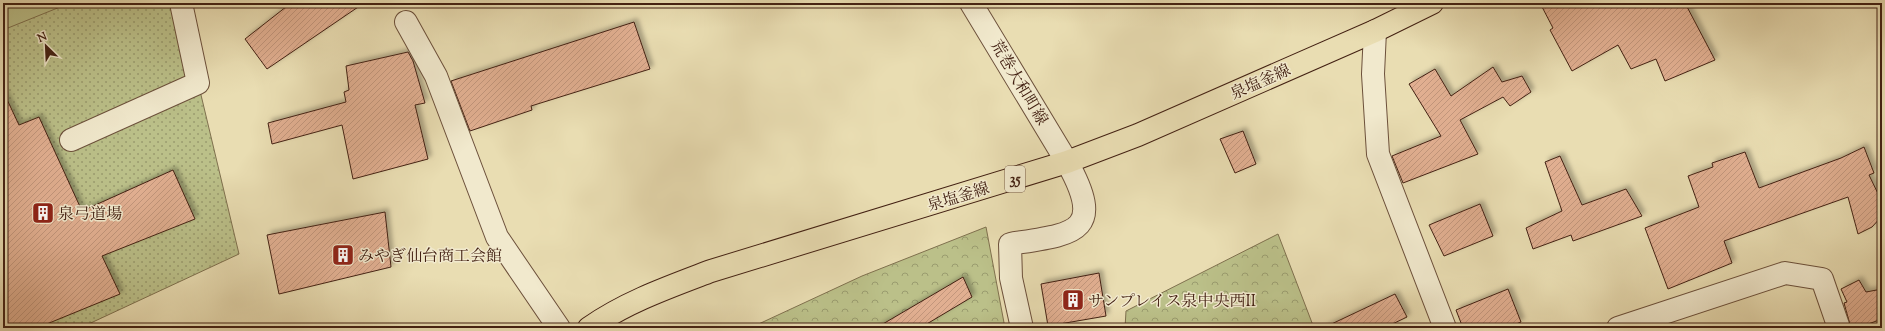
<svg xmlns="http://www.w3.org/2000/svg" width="1885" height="331" font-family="'Sorts Mill Goudy','Noto Serif JP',serif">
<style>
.grass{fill:url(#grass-dots);stroke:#7f704e}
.forest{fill:url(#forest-crowns);stroke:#7f704e}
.garden{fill:#bbc089;stroke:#7f704e}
.building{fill:url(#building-hatch);stroke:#432113;filter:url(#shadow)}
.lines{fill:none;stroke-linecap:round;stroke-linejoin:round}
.minor-casing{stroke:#6c503b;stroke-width:24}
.major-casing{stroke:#432113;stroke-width:24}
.minor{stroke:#f1e9cd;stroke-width:22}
.major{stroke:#e9ddb2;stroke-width:22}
.labels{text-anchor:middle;stroke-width:3;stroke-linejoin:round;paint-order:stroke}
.shield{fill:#f1e9cd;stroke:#775d4b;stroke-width:1}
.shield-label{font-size:15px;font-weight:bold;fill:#432113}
.street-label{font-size:16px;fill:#432113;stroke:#f1e9cd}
.poi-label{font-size:16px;fill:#432113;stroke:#f1e9cd;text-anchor:start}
</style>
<defs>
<pattern id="grass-dots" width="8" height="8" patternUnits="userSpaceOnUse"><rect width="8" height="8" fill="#bbc089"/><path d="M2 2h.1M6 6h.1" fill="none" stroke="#9a9c6f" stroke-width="1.8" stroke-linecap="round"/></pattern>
<pattern id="forest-crowns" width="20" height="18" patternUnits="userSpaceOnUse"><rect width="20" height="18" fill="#bbc089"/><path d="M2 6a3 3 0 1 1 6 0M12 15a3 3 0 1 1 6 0" fill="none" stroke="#9a9c6f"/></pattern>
<pattern id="building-hatch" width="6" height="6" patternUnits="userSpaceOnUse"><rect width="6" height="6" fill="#e1af91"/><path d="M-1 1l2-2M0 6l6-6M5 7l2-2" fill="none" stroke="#c2967c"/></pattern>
<filter id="shadow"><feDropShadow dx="3.5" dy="-3.5" stdDeviation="2" flood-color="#0004"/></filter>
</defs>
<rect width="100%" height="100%" fill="#e9ddb2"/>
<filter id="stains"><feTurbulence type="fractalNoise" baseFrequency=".005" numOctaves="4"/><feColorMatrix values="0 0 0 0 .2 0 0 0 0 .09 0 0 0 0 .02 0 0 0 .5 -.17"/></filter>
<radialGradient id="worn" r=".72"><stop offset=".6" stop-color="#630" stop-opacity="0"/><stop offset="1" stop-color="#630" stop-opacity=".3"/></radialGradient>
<path class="grass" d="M3,3H186L196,74L239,254L80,328H3Z"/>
<g class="forest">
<path d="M986,227L1005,328H750L862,276Z"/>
<path d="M1278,234L1314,328H1125L1126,311Z"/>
</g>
<path class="garden" d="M3,3H70L3,30Z"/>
<g class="building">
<path d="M291,3H364L267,69L245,39Z"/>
<path d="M1540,3H1685L1715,60L1665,81L1656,59L1631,69L1618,45L1572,71L1550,30L1553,28Z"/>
<path d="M634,22L650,69L531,106L532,110L470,131L451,81Z"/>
<path d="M408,52L413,61L425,103L415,105L428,159L353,179L342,125L272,144L268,123L346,102L344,92L349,90L346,66Z"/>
<path d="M1493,67L1502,82L1522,76L1531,92L1510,106L1503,97L1460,120L1478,154L1403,183L1392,156L1441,136L1409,84L1435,69L1451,96Z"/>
<path d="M3,91L19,125L39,117L82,211L173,170L195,219L102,256L120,294L37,328H3Z"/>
<path d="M1243,131L1256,164L1235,173L1220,139Z"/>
<path d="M1864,147L1874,173L1869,175L1882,202V216L1872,227L1858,234L1848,197L1724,241L1732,263L1668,289L1645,228L1699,207L1688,176L1713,167L1712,163L1745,152L1759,188L1841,158Z"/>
<path d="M1560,156L1582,205L1626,189L1642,216L1573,241L1571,235L1533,249L1526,228L1562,211L1545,162Z"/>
<path d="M1480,204L1493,236L1444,256L1429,225Z"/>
<path d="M385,212L391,267L279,294L267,235Z"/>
<path d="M1099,273L1106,316L1048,326L1041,284Z"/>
<path d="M963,277L972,297L920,328H876Z"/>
<path d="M1859,280L1866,292L1882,289V319L1857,328H1851L1844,303L1847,302L1841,289Z"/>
<path d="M1508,289L1521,322L1506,328H1463L1456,310Z"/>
<path d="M1395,294L1407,317L1384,328H1323Z"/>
</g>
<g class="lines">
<g class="minor-casing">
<g id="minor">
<path d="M971,3L1067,162C1107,234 1073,234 1010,244L1011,278L1022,328"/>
<path d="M406,22L436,76L497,237L559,328"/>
<path d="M1375,31L1373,74L1378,154L1445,328"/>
<path d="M71,140L198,83L181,3"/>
<path d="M1618,328L1785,273L1822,279L1839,328"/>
</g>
</g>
<g class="major-casing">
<path id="major" d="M589,328C626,302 669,287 711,271L1067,162L1138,135L1375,31L1432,3"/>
</g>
<use href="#minor" class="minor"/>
<use href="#major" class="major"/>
</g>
<defs>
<g id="building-square" transform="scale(1.15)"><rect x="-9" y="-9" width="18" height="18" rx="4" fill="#8f2418" stroke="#f1e9cd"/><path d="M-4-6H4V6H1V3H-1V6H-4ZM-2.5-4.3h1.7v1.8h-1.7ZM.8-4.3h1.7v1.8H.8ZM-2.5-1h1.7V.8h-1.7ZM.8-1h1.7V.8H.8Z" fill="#fff"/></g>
</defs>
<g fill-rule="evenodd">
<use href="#building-square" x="43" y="213"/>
<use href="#building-square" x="343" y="255"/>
<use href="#building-square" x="1073" y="300"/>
</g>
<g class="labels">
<rect class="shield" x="1005" y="166" width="20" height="26" rx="3"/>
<g class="shield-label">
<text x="1015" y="184">35</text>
</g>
<g class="street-label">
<text transform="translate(1260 81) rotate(-24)" y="6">泉塩釜線</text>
<text transform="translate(1020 82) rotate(59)" y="6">荒巻大和町線</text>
<text transform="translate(958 196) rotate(-17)" y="6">泉塩釜線</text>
</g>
<g class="poi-label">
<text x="58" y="219">泉弓道場</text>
<text x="358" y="261">みやぎ仙台商工会館</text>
<text x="1088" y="306">サンプレイス泉中央西II</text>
</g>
</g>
<rect width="1885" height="331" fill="none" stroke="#e9ddb2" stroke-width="16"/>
<rect x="4" y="4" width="1877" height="323" fill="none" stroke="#432113" stroke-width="2"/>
<rect x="8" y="8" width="1869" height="315" fill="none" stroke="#432113"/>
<g transform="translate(46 46) rotate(336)" stroke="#f1e9cd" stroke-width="3" paint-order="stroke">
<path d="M0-3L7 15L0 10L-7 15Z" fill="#432113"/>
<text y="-6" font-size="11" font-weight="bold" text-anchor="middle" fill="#432113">N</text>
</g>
<rect width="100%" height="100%" filter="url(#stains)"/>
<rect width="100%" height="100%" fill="url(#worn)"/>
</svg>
